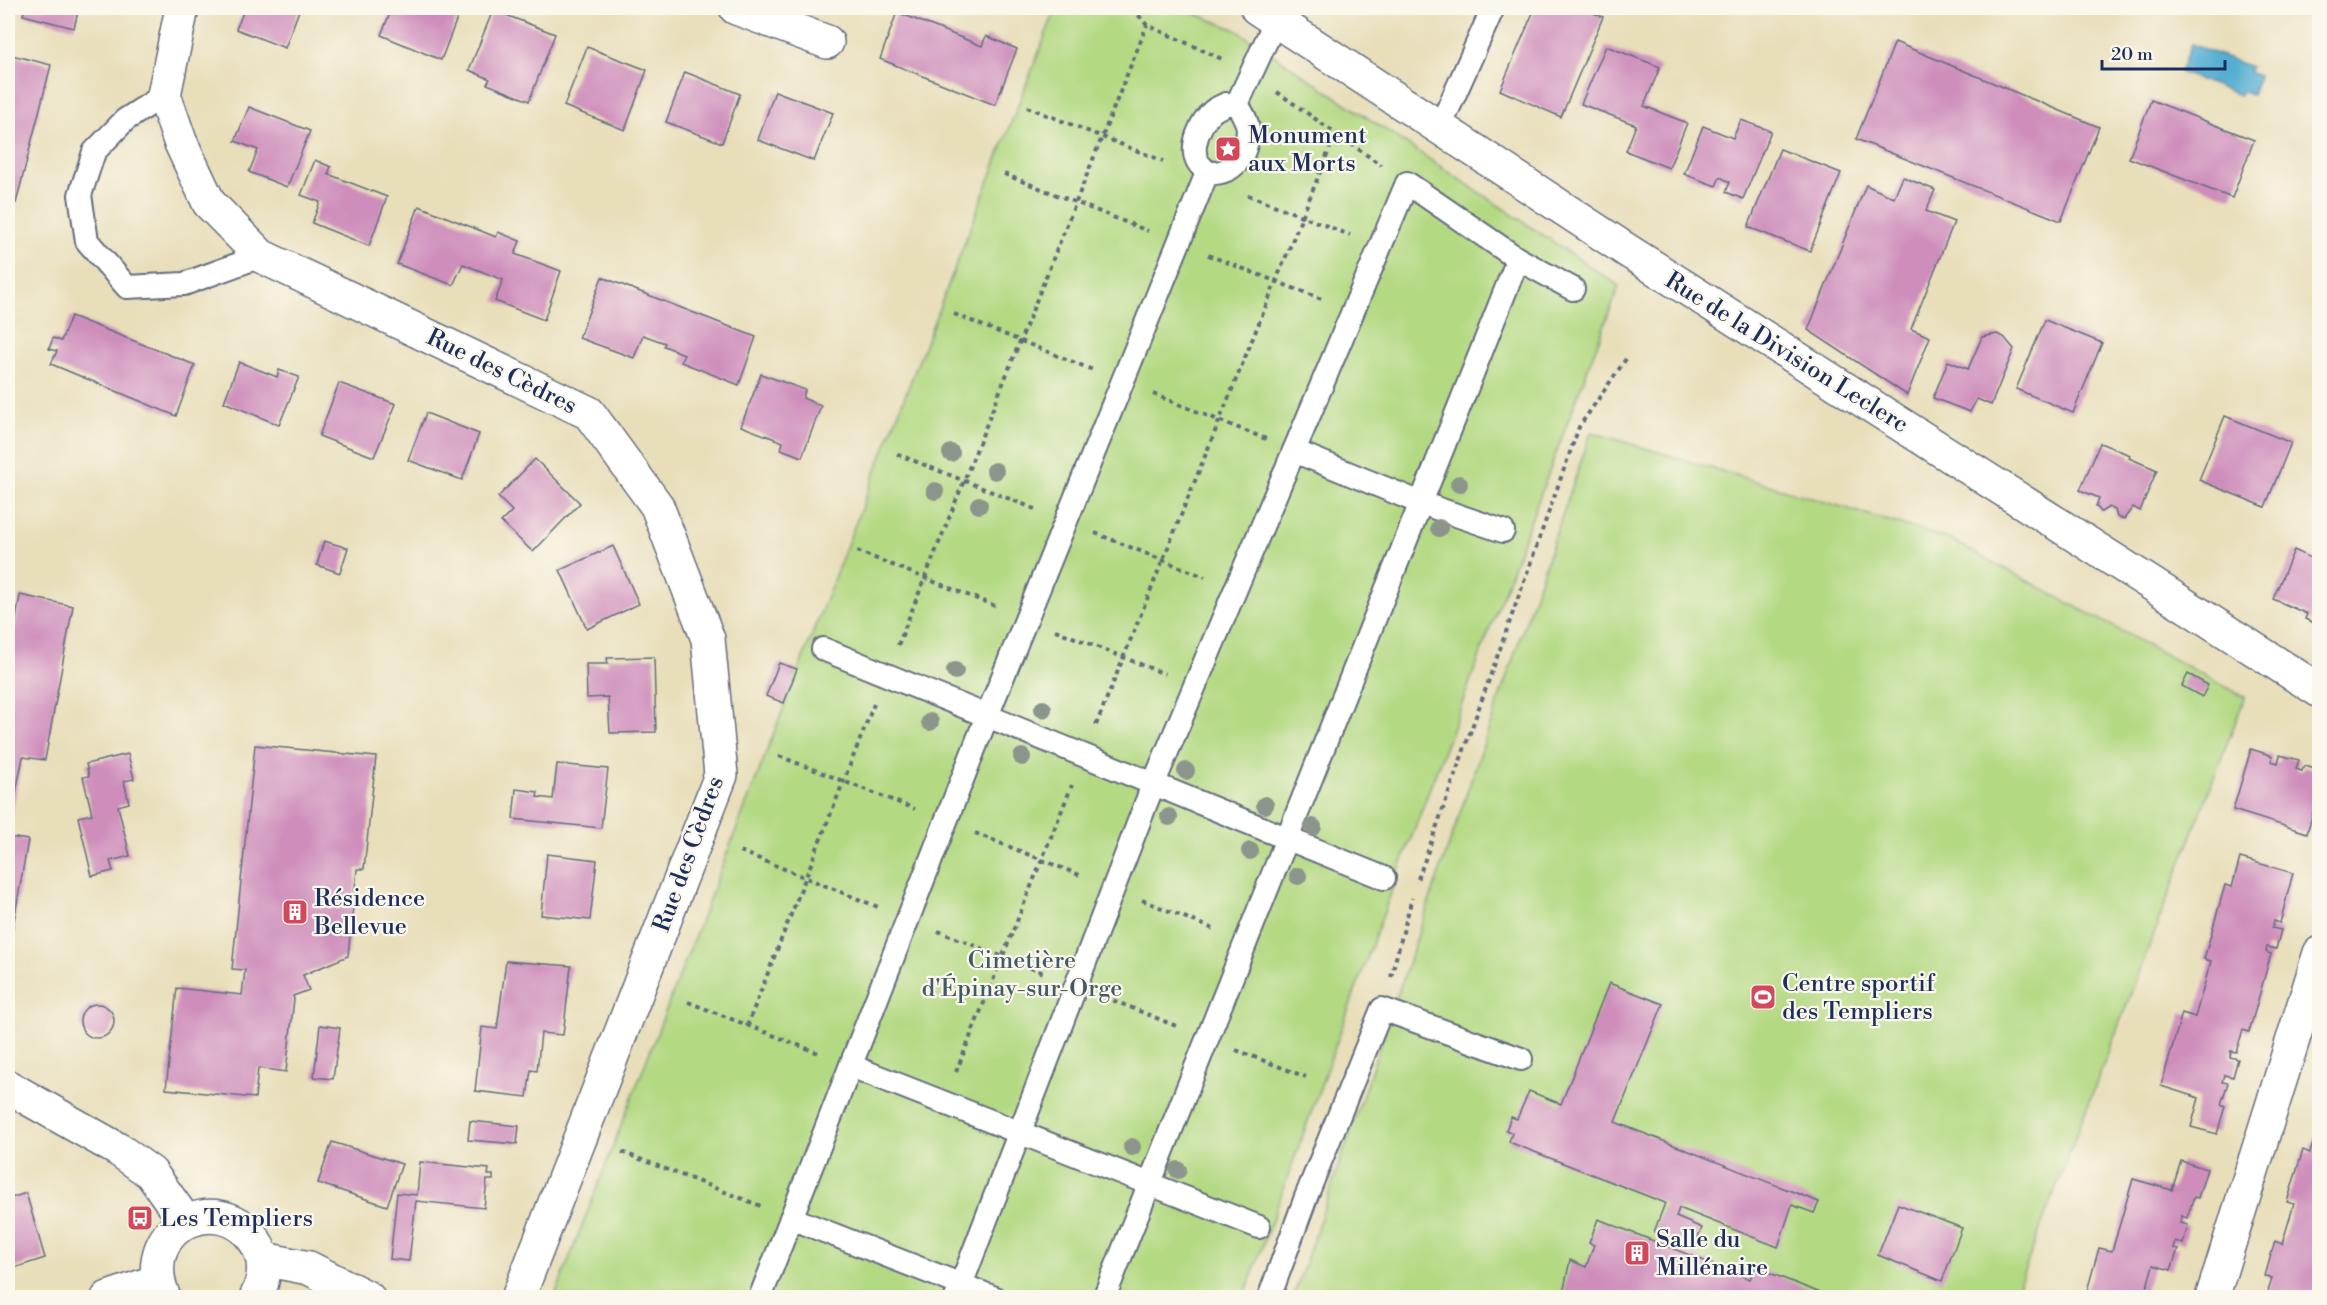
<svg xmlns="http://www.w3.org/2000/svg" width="2327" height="1305" font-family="'Libre Bodoni',serif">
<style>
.green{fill:#b4d983;stroke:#688470;stroke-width:1.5}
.water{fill:#54aed2;stroke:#386e98;stroke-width:1.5}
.building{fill:#ce8dbb}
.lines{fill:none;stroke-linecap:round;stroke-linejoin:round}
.lane-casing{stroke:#636c7e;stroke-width:26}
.street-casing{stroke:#636c7e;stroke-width:36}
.path{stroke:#636c7e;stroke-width:4;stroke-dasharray:4.5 4.5;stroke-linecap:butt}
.lane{stroke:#fff;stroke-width:22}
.street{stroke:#fff;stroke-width:33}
.tree{fill:#8c958c}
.labels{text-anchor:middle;stroke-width:4.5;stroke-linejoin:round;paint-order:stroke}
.poi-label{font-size:24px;fill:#1b2f5e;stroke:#fbf7ec;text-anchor:start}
.street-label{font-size:24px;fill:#1b2f5e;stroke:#fbf7ec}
.park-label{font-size:24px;fill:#415a67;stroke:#fbf7ec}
</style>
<rect width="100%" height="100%" fill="#fbf7ec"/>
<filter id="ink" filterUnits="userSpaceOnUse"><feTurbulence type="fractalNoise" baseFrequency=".0167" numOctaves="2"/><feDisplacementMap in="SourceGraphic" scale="12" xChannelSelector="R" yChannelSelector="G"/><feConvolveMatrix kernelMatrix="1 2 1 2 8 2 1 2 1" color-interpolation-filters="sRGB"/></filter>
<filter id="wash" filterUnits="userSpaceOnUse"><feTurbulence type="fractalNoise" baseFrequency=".008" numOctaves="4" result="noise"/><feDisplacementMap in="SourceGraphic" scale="24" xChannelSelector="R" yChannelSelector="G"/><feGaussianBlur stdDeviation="1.35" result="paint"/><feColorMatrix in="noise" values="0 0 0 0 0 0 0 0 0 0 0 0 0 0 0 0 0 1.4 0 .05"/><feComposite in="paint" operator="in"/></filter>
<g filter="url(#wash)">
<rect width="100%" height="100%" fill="#e8deba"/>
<g class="green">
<path d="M1056,8H1181L1236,30L1619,286L1401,865L1244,1297L554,1298Z"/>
<path d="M1591,432L1949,539L2245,697L2014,1297L1293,1298Z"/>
</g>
<path class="water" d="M2191,44L2251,67L2249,72L2259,76L2252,95L2241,91L2240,95L2180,72Z"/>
<g id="blocks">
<g class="building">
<path d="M25,8H79L74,28L23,15Z"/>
<path d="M245,8H300L285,48L236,29Z"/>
<path d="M392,8H461L441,60L381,35Z"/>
<path d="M1535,8H1581L1603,17L1561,117L1500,90Z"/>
<path d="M493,10L555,34L529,101L487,84L490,79L469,70Z"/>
<path d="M897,12L982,46L986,36L1017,49L995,105L880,59Z"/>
<path d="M1895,42L2099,127L2061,221L1856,139Z"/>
<path d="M1606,46L1660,67L1644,106L1687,123L1669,168L1626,151L1636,125L1581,104Z"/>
<path d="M587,47L647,70L625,130L564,106Z"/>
<path d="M8,54L51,65L16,203L8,201Z"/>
<path d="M685,72L740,94L722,143L666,122Z"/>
<path d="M775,91L833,113L814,161L758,140Z"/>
<path d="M2151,100L2254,140L2232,198L2129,158Z"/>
<path d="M249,107L310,131L287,187L249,172L258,150L235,141Z"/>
<path d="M1741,120L1771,131L1743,199L1726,192L1730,182L1720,177L1716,186L1684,174L1703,126L1733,138Z"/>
<path d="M1780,149L1841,173L1810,251L1748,227Z"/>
<path d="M315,160L331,167L328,174L387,197L369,246L312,223L320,202L301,195Z"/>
<path d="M1903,177L1935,190L1926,211L1954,222L1911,329L1930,337L1907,395L1808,330L1866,185L1894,198Z"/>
<path d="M419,206L496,237L498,232L520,241L515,254L561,271L544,320L495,301L503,280L463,264L453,285L397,264Z"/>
<path d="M602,277L756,337L739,385L681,362L684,354L664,346L665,343L643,335L634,358L579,338Z"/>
<path d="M71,316L195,365L176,416L51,364L57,351L49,349L53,338L61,341Z"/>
<path d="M2045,320L2102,343L2073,413L2016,389Z"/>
<path d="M1997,334L2004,337L2014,349L1991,405L1977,399L1970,412L1933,398L1948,361L1968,369L1982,337Z"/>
<path d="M239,362L277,377L279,370L299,377L279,425L224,402Z"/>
<path d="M761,374L805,390L803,398L821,406L802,457L781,449L783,442L741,426Z"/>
<path d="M339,383L396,404L374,457L319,436Z"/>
<path d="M426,413L479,434L462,480L408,460Z"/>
<path d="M2225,416L2291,443L2265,507L2199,480Z"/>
<path d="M2100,443L2130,455L2129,458L2157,470L2140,511L2133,507L2124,519L2117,517L2115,510L2109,507L2101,512L2096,506L2099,498L2080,490Z"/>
<path d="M535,459L580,503L533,552L501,522L512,511L498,497Z"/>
<path d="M324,541L348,548L340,573L317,565Z"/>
<path d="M613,546L639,604L587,629L560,570Z"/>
<path d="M2294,550L2319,562V625L2305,619L2307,614L2273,599Z"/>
<path d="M20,595L73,606L45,760L23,757L10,822H8V666Z"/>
<path d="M654,657L656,732L610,733L608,697L587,698L586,664H608L607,658Z"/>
<path d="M779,663L797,669L784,703L766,696Z"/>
<path d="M2188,674L2208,685L2202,697L2182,686Z"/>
<path d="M255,745L376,757L364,869H357L348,956L303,975L309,990L293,996L294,999L286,1072L258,1068L255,1098L166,1089L177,988L242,995L245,970L232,969Z"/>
<path d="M2251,749L2273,756L2271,761L2278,763L2280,755L2299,760L2296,769L2302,771L2304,766L2319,770V792L2307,833L2233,810Z"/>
<path d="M128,754L134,779L124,781L129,803L118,806L130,856L110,861L113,871L92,876L78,817L92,814L83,777L89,776L86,764Z"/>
<path d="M557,764L608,769L601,828L513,819L516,789L538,792L537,797L553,799Z"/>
<path d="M8,837L28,840L9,950H8Z"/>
<path d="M547,854L597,860L590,920L541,915Z"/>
<path d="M2240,858L2293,873L2280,923L2274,921L2272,928L2281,930L2276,949L2267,947L2266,952L2271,954L2249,1032L2243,1030L2236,1052L2231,1051L2230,1057L2238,1059L2233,1077L2224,1075L2222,1082L2228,1083L2221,1104L2225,1106L2217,1134L2191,1127L2199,1098L2161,1086L2182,1013L2195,1017L2211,961L2204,959L2225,885L2232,887Z"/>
<path d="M506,961L571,966L563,1035L541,1033L537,1071L531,1070L527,1097L475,1091L482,1027L497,1029Z"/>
<path d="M1609,983L1663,1004L1615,1122L1819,1202L1814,1213L1792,1205L1778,1247L1679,1208L1676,1217L1702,1228L1694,1248L1654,1232L1665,1203L1509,1142L1512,1133L1506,1130L1511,1117L1517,1119L1529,1091L1561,1104Z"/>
<circle cx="97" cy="1021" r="17"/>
<path d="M320,1025L340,1028L333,1079L314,1077Z"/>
<path d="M470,1121L519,1126L517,1144L468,1140Z"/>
<path d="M2319,1124V1298H2266L2272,1279L2265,1276L2275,1241L2282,1244L2294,1204L2287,1202L2303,1150L2310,1153Z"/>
<path d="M332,1142L402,1164L387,1206L318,1183Z"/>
<path d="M2181,1161L2207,1169L2198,1198L2194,1197L2187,1218L2182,1216L2180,1223L2188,1225L2183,1244L2175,1241L2173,1248L2178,1249L2171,1270L2153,1265L2144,1298H2085L2099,1248L2112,1251L2133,1179L2172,1190Z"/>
<path d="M420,1162L489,1169L488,1175H493V1180H487L484,1208L416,1201L409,1261L390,1259L397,1193L417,1195Z"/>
<path d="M26,1193L45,1258L8,1270V1199Z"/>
<path d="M1898,1204L1962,1228L1942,1281L1878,1255Z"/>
<path d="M1598,1219L1750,1279L1755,1267L1833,1298H1562L1570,1260L1586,1267L1594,1245L1589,1243Z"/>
</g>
</g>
</g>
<g filter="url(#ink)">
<use href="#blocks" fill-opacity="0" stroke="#636c7e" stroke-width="1.5"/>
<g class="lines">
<g class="lane-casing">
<g id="lane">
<path d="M164,95L125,120L94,152L80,195L87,241L127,287L184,284L261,256"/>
<path d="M1226,104H1237C1241,111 1248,121 1248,130C1247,156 1234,175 1207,173C1205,169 1200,166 1198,162C1189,147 1201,121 1213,111C1217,108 1222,106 1226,104Z"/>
<path d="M1237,104L1276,20"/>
<path d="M1440,127L1493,8"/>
<path d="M1294,451L1421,503L1503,531"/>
<path d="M823,649L1384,878"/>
<path d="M851,1066L1259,1227"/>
<path d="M791,1218L995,1298"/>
<path d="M760,1298L987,716L1207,173"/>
<path d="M956,1298L1153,785L1407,183L1518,259L1573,289"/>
<path d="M1104,1298L1518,259"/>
<path d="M1269,1298L1306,1197L1382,1009L1521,1059"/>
</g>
</g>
<g class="street-casing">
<g id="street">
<path d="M182,8L164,95L180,141L209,203L261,256L589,413L657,506L708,639L721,775L518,1298"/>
<path d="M736,8L827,42"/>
<path d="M1257,8L1628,251L2320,691"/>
<path d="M8,1087L119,1150L151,1173L186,1222"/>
<path d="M263,1259L309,1268L368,1298"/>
<path d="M108,1298L157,1281"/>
<path d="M164,1298C131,1220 234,1184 261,1253C266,1268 263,1284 256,1298"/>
<path d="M2212,1298L2320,953"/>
</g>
</g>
<g class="path">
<path d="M1137,8L1135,11L1147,25L1222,59"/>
<path d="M1277,92L1381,165"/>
<path d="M1027,107L1163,161"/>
<path d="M1004,174L1148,231"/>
<path d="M1248,195L1350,235"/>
<path d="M1208,255L1324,300"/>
<path d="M954,314L1093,370"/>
<path d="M1153,394L1266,439"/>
<path d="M897,454L1035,509"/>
<path d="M1095,533L1205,577"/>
<path d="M857,551L995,606"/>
<path d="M1055,630L1165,674"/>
<path d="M898,645L1147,25"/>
<path d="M1096,725L1336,133"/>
<path d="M779,756L915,809"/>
<path d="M975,833L1082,876"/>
<path d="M740,851L878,907"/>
<path d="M1418,879L1579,427L1628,356"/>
<path d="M1142,900L1216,930"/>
<path d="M938,931L1046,974"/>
<path d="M1391,977L1412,898"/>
<path d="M1105,997L1176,1026"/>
<path d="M688,1002L821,1054"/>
<path d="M747,1026L874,704"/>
<path d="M1236,1050L1306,1077"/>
<path d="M956,1072L1072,785"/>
<path d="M622,1152L761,1206"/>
</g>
<use href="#lane" class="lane"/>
<use href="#street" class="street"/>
</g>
<g class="tree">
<circle cx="951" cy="453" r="9"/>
<circle cx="995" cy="471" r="9"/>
<circle cx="1459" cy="484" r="9"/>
<circle cx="935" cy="491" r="9"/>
<circle cx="979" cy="505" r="9"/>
<circle cx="1439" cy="528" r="9"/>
<circle cx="955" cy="671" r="9"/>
<circle cx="1043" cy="709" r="9"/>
<circle cx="930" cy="722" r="9"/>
<circle cx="1022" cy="757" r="9"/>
<circle cx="1186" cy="771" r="9"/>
<circle cx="1265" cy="805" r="9"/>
<circle cx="1169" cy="817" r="9"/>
<circle cx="1313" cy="827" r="9"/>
<circle cx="1250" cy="851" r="9"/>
<circle cx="1298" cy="876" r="9"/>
<circle cx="1132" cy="1147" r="9"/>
<circle cx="1178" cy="1170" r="9"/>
</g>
</g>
<defs>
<g id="sight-square" transform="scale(1.35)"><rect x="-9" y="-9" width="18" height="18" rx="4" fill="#d1495b" stroke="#fbf7ec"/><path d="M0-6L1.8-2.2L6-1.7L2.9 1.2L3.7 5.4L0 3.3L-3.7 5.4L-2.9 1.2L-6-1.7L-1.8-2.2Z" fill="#fff"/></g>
<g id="building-square" transform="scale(1.35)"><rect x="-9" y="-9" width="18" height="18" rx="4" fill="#d1495b" stroke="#fbf7ec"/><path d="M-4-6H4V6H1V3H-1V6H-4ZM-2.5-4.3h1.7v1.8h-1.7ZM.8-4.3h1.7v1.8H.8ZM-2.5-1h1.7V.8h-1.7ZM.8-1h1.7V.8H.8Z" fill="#fff"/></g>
<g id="stadium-square" transform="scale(1.35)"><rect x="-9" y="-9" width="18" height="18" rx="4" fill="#d1495b" stroke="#fbf7ec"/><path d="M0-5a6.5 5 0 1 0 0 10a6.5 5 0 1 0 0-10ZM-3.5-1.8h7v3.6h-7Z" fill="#fff"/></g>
<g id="bus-square" transform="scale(1.35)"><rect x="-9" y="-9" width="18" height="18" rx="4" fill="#d1495b" stroke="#fbf7ec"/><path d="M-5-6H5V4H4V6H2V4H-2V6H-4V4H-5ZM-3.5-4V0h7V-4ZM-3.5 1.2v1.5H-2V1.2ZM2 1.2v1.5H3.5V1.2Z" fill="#fff"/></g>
</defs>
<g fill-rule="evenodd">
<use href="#sight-square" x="1228" y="149"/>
<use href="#building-square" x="295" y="912"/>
<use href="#stadium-square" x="1763" y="997"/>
<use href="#bus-square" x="140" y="1218"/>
<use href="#building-square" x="1637" y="1253"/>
</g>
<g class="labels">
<g class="poi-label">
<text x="1248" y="143">Monument<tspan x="1248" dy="28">aux Morts</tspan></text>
<text x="314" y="906">Résidence<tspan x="314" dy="28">Bellevue</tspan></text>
<text x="1782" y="991">Centre sportif<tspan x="1782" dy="28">des Templiers</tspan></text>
<text x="160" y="1226">Les Templiers</text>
<text x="1656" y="1247">Salle du<tspan x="1656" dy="28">Millénaire</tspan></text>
</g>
<g class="street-label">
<text transform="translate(1787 352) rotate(32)" y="8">Rue de la Division Leclerc</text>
<text transform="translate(502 371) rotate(26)" y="8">Rue des Cèdres</text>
<text transform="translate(688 854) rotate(-70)" y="8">Rue des Cèdres</text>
</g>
<g class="park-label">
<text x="1022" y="968">Cimetière<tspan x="1022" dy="28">d'Épinay-sur-Orge</tspan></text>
</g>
</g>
<rect width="2327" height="1305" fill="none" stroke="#fbf7ec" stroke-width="30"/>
<path d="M2102 60v9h123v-9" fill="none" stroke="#1b2f5e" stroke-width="3"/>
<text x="2111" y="60" font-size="18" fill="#1b2f5e" stroke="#fbf7ec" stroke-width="4.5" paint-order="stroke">20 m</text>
</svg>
